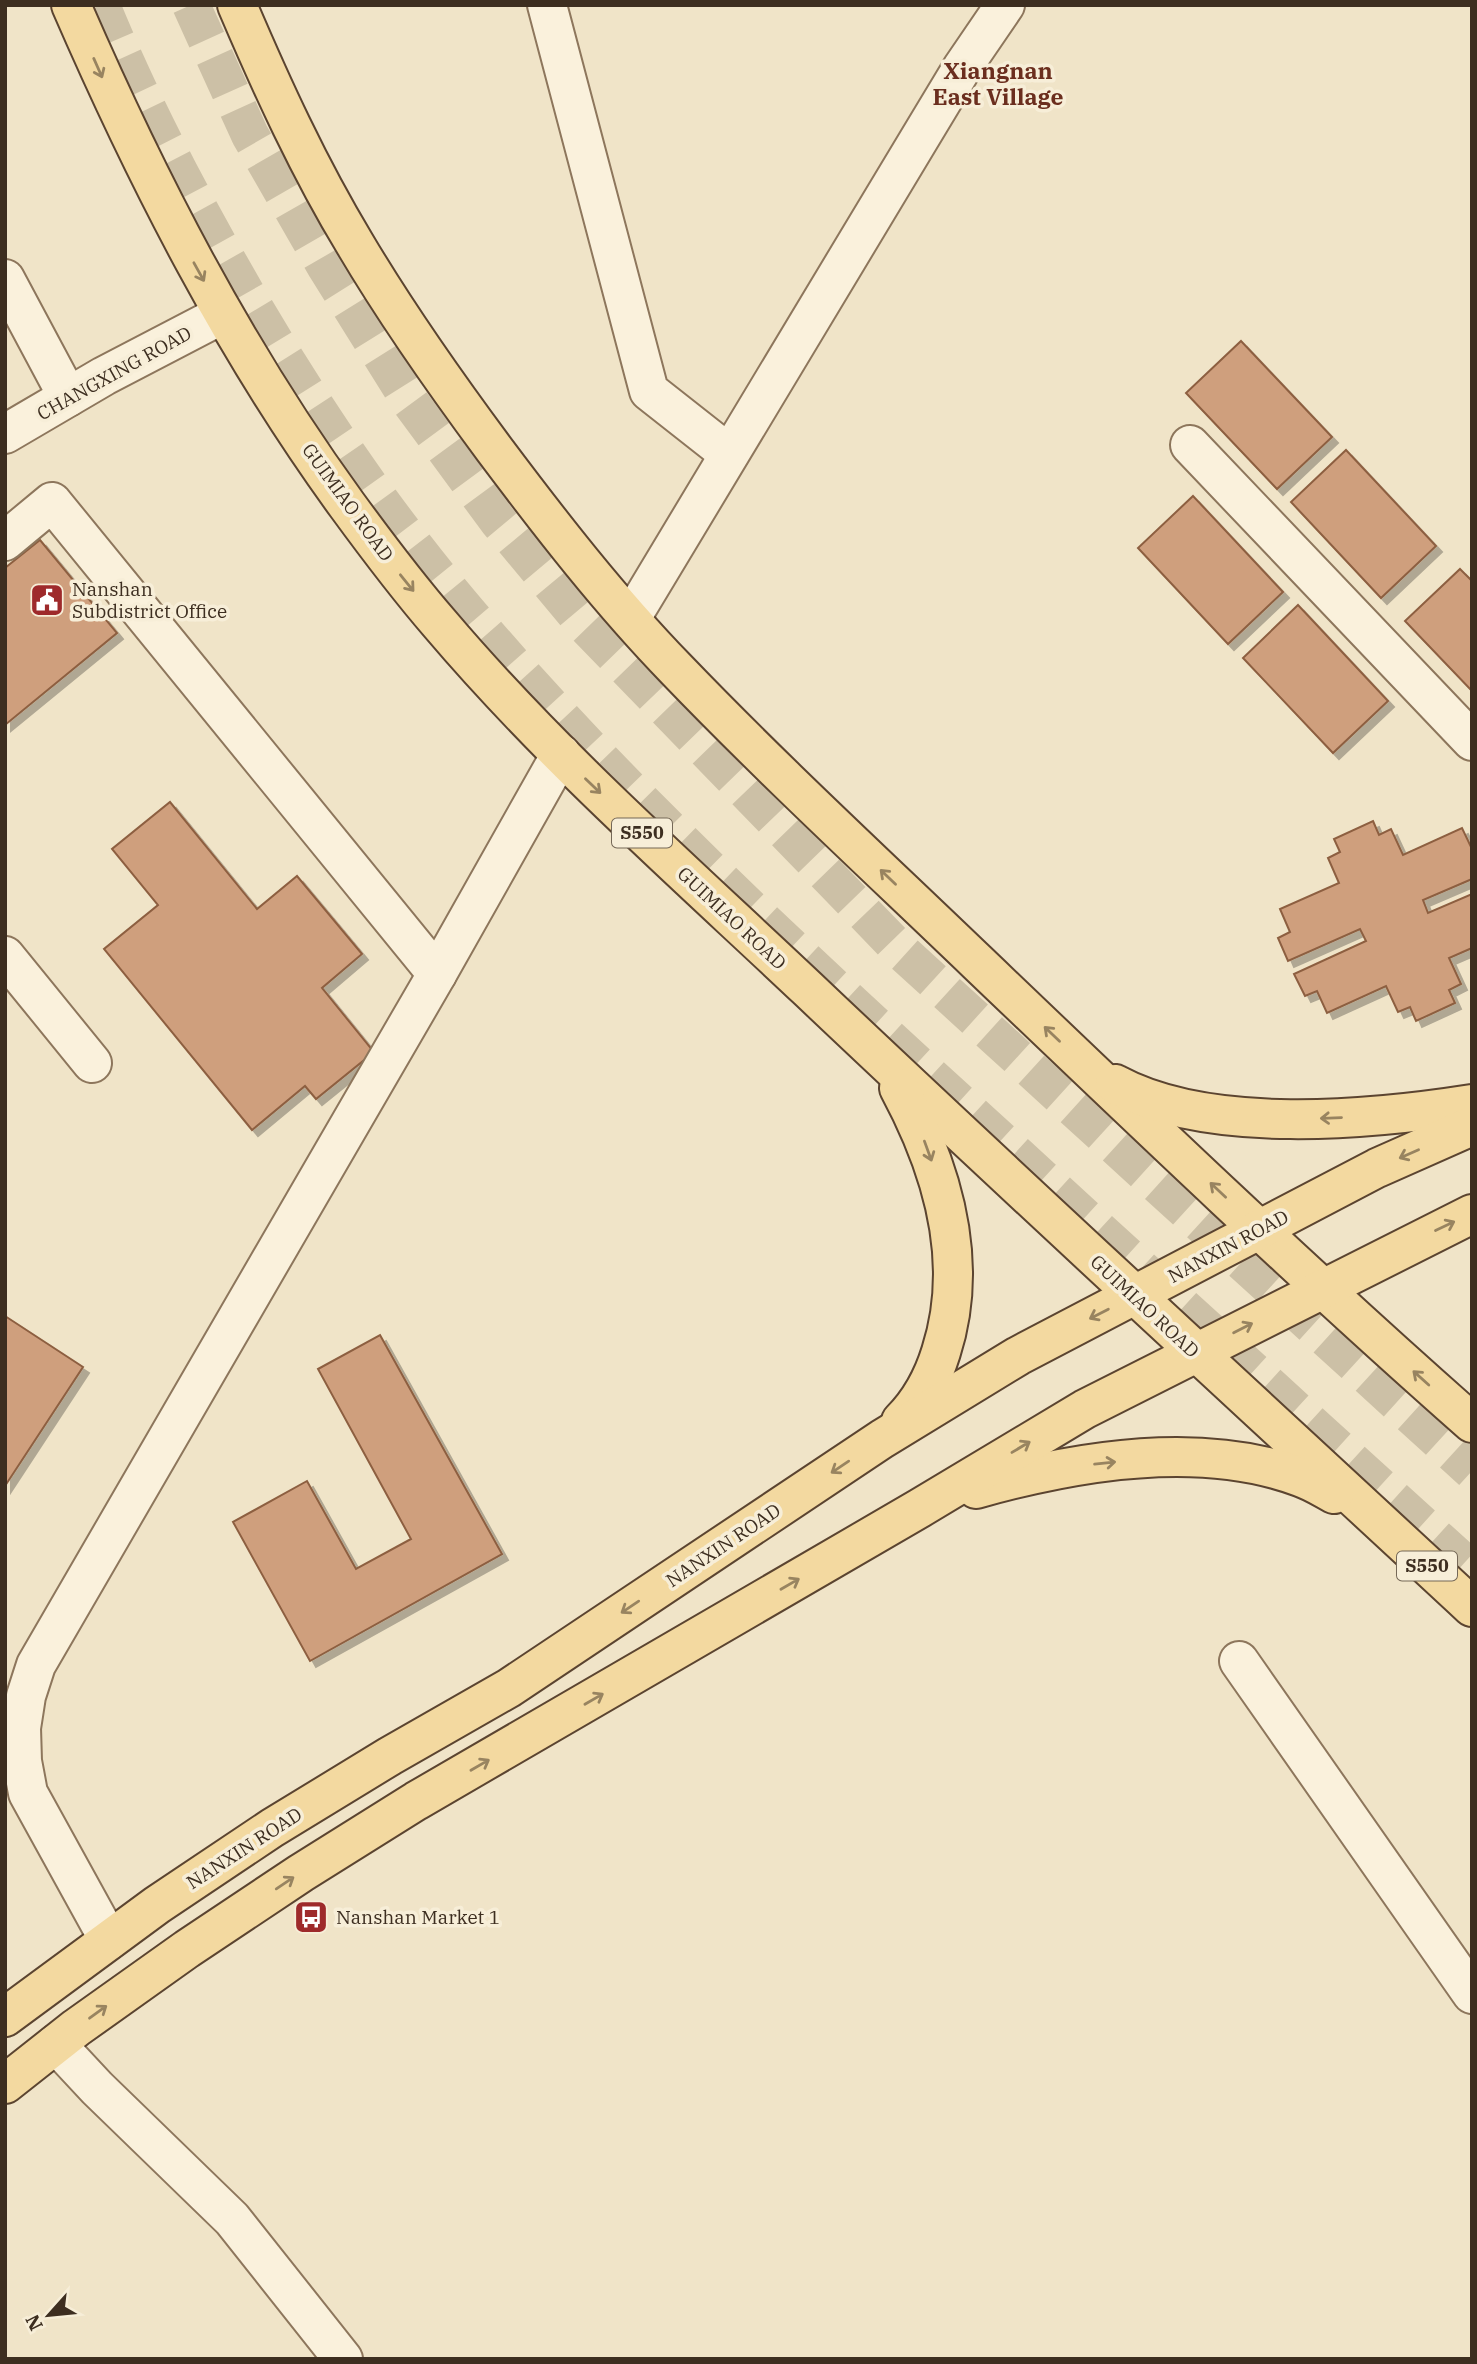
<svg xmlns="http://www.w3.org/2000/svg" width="1477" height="2364" font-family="'IBM Plex Serif',serif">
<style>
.building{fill:#cf9f7d;stroke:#8d5f41;stroke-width:2;filter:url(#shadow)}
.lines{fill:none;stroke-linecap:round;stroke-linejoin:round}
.highway-tunnel{stroke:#ccc0a6;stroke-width:38;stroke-dasharray:38 19;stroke-linecap:butt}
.minor-casing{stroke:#8d765c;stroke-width:42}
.major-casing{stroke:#5b4430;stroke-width:42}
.minor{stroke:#faf1dc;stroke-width:38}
.major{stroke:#f3d9a0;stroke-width:38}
.oneway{stroke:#988460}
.labels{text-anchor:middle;stroke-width:7;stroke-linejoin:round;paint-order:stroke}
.shield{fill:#f7eed8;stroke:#756857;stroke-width:2}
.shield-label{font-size:18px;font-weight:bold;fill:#3d2e20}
.street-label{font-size:19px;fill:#3d2e20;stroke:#f7eed8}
.poi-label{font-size:19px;fill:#3d2e20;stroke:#f7eed8;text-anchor:start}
.quarter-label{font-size:23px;font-weight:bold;fill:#6b2e1e;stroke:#f7eed8}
</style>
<defs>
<filter id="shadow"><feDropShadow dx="6" dy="6" stdDeviation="0" flood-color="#0004"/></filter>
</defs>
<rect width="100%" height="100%" fill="#f0e4c8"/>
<g class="building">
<path d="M1241,341L1332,437L1277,489L1186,393Z"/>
<path d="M1346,450L1436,546L1381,598L1291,502Z"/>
<path d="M1193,496L1283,592L1228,644L1138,548Z"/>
<path d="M40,540L117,633L5,725V568Z"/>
<path d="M1460,569L1472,581V691L1405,621Z"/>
<path d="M1298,605L1388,701L1333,753L1243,658Z"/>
<path d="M170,802L257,909L297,876L362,954L322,988L374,1052L316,1099L305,1086L252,1130L104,949L158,905L112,849Z"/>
<path d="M1373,821L1379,835L1391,829L1403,855L1462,828L1472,849V879L1423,900L1428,913L1472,894V948L1449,958L1461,984L1449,990L1455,1003L1416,1021L1410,1007L1398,1012L1386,986L1327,1013L1317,991L1305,996L1294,974L1366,941L1360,929L1288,961L1278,938L1290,932L1280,909L1339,883L1328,858L1340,852L1334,839Z"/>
<path d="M5,1316L83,1367L5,1486Z"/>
<path d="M380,1335L502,1554L310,1661L233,1522L307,1481L356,1569L411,1539L318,1369Z"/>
</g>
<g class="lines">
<g class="highway-tunnel">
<path d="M101,5C133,83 171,159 212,233C286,368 371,499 472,617C627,799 804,960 981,1122C1144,1271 1308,1421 1472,1570"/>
<path d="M191,5L250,135L326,267L411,403L498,521L585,625L902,952L1472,1471"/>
</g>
<g class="minor-casing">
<g id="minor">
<path d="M547,5L649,391L729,454"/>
<path d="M5,279L68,397"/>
<path d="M5,434L104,376L223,314"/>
<path d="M1190,445L1472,741"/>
<path d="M5,541L52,502L437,974"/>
<path d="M631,618L918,141L962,68L1005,5"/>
<path d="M5,956L92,1063"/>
<path d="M1239,1661L1472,1994"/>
<path d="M109,1940L28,1793L22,1761L21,1728L26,1696L36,1665L437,974L561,754"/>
<path d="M56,2044L97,2088L232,2219L343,2359"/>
</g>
</g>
<g class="major-casing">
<g id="major">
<path d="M71,5C147,180 234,350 347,505C377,546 407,586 440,624C552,756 683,871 808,989C1027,1197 1250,1401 1472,1607"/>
<path d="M237,5C272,87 309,168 355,244C397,315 445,383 494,449C551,525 610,601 676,669C773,770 876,865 977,962C1140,1118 1303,1274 1472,1423"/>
<path d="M1115,1084C1209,1135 1370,1120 1472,1104"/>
<path d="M899,1088C942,1168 970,1262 941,1352C933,1378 921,1401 901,1421"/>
<path d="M976,1489C1075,1461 1201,1440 1300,1477C1312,1481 1323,1488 1334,1494"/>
<path d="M5,2017L157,1905L272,1828L390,1756L509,1688L882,1439L1018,1356L1377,1168L1472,1126"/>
<path d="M5,2084L76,2028L187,1949L301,1873L416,1801L920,1508L1085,1409L1472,1214"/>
</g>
</g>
<use href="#minor" class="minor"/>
<use href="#major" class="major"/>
</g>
<defs><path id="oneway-shaft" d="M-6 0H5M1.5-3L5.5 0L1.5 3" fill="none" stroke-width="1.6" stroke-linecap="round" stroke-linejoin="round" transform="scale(1.75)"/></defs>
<g class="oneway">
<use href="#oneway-shaft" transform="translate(98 68) rotate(66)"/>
<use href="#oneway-shaft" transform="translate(199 272) rotate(61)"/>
<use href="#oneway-shaft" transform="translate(407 583) rotate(51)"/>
<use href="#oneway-shaft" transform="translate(593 786) rotate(44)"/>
<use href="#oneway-shaft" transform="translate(888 877) rotate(-136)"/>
<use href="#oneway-shaft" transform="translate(1052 1034) rotate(-136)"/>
<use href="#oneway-shaft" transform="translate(1331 1118) rotate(178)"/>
<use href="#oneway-shaft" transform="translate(928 1151) rotate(70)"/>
<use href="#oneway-shaft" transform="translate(1409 1154) rotate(156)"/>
<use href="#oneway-shaft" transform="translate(1218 1190) rotate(-137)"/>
<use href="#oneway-shaft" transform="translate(1445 1226) rotate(-25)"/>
<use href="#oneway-shaft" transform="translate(1099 1314) rotate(153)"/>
<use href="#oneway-shaft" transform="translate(1243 1328) rotate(-27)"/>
<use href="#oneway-shaft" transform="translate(1421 1378) rotate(-138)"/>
<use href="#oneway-shaft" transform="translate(1021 1447) rotate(-31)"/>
<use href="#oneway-shaft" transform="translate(1105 1463) rotate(-6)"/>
<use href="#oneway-shaft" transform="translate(840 1467) rotate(146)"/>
<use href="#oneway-shaft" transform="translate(790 1584) rotate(-30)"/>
<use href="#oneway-shaft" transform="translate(630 1607) rotate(146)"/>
<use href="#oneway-shaft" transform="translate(594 1699) rotate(-30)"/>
<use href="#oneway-shaft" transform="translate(480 1765) rotate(-30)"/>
<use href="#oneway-shaft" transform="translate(285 1883) rotate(-34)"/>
<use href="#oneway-shaft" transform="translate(98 2012) rotate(-36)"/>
</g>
<defs>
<g id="civic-square" transform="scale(1.75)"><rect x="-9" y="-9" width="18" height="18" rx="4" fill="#9e2a2b" stroke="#f7eed8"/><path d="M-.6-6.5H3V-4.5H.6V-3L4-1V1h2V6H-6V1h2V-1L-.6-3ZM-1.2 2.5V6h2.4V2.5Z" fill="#fff"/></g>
<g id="bus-square" transform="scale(1.75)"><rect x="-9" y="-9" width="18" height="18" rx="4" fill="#9e2a2b" stroke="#f7eed8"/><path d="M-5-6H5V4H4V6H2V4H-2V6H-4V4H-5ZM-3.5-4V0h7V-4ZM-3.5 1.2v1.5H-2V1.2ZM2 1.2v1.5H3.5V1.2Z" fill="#fff"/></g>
</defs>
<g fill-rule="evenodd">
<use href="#civic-square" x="47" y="600"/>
<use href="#bus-square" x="311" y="1917"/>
</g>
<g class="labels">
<g class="shield">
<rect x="612" y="818.5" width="60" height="29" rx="5"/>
<rect x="1397" y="1551.5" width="60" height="29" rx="5"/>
</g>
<g class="shield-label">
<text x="642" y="839">S550</text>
<text x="1427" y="1572">S550</text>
</g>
<g class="street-label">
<text transform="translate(114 373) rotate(-29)" y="7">CHANGXING ROAD</text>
<text transform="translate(348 502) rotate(54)" y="7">GUIMIAO ROAD</text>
<text transform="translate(732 918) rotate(43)" y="7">GUIMIAO ROAD</text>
<text transform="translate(1228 1246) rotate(-28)" y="7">NANXIN ROAD</text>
<text transform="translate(1145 1306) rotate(43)" y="7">GUIMIAO ROAD</text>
<text transform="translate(723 1545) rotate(-34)" y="7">NANXIN ROAD</text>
<text transform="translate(244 1848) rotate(-33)" y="7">NANXIN ROAD</text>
</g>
<g class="poi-label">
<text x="72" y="596">Nanshan<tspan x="72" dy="22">Subdistrict Office</tspan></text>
<text x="336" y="1924">Nanshan Market 1</text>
</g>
<g class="quarter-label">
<text x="998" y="79">Xiangnan<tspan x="998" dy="26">East Village</tspan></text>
</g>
</g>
<rect width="1477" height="2364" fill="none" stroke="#3d2e20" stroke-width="14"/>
<g transform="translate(49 2315) rotate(243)" stroke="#f7eed8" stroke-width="5" paint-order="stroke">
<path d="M0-5L12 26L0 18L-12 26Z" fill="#3d2e20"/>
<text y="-10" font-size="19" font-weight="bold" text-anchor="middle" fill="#3d2e20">N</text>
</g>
</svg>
